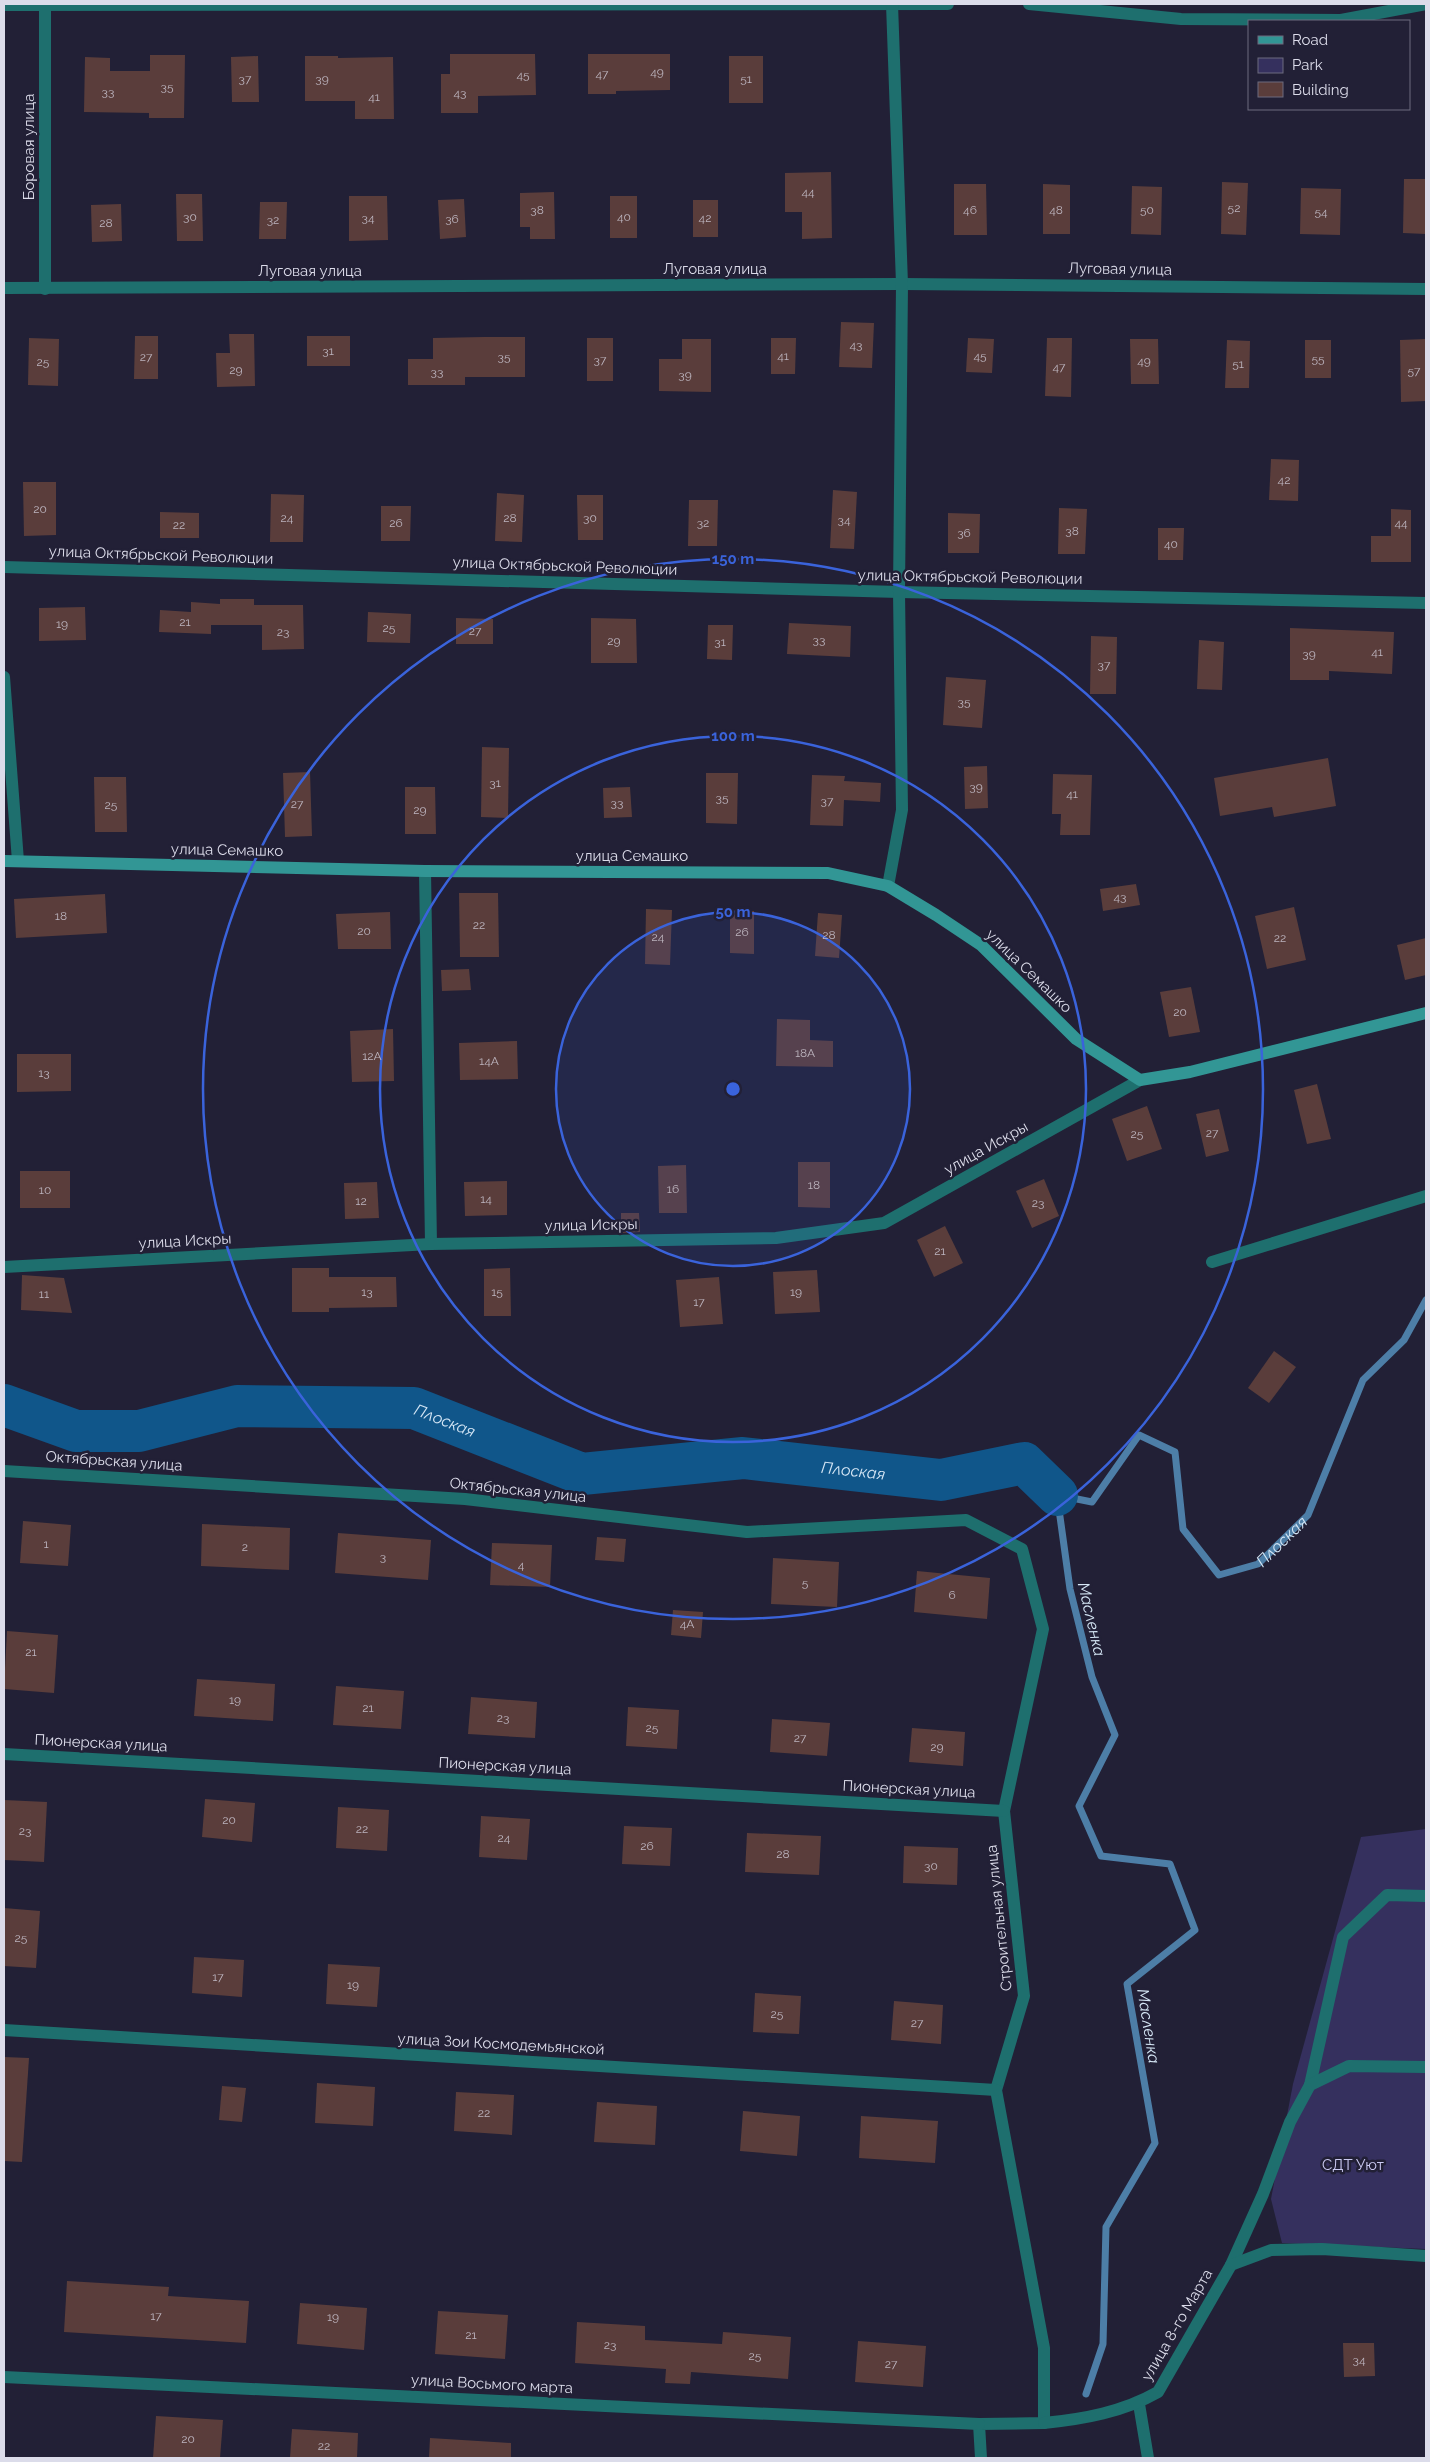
<svg xmlns="http://www.w3.org/2000/svg" width="1430" height="2462" font-family="Raleway,sans-serif">
<style>
.green{fill:#35305e}
.lines{fill:none;stroke-linecap:round;stroke-linejoin:round}
.stream{stroke:#4d7ea7;stroke-width:7}
.river{stroke:#10568a;stroke-width:42}
.building{fill:#5a3d3b}
.lane{stroke:#1e6f6e;stroke-width:12}
.street{stroke:#1e6f6e;stroke-width:12}
.secondary{stroke:#329695;stroke-width:12}
.ring{fill:none;stroke:#3a63db;stroke-width:2.5}
.labels{text-anchor:middle;stroke-width:5;stroke-linejoin:round;paint-order:stroke}
.number-label{font-size:12px;fill:#bcb4be}
.street-label{font-size:15px;fill:#dcdcea;stroke:#222036}
.park-label{font-size:15px;fill:#cbcaf2;stroke:#222036}
.water-label{font-size:16px;font-style:italic;fill:#d6e7f6;stroke:#222036}
.centre{fill:#3a63db;stroke:#222036;stroke-width:2.5}
.ring-label{font-size:15px;text-anchor:middle;font-weight:bold;fill:#3a63db;stroke:#222036;stroke-width:5;stroke-linejoin:round;paint-order:stroke}
</style>
<rect width="100%" height="100%" fill="#222036"/>
<path class="green" d="M1426,1829V2249L1282,2243L1271,2199L1293,2084L1361,1837Z"/>
<g class="lines">
<path class="stream" id="s1" d="M1086,2394L1103,2344L1106,2227L1155,2143L1127,1984L1195,1930L1170,1864L1101,1856L1079,1806L1115,1735L1092,1677L1070,1589L1057,1495L1092,1502L1139,1435L1175,1452L1183,1529L1219,1575L1258,1564L1308,1515L1363,1380L1404,1340L1426,1300"/>
<path class="river" id="s2" d="M4,1405L76,1431H139L237,1406L414,1408L582,1474L743,1458L941,1480L1024,1463L1057,1495"/>
</g>
<g class="building">
<path d="M450,54H535L536,95L478,96V113H441V74H450Z"/>
<path d="M588,54H670V90L616,91V94H588Z"/>
<path d="M150,55H185L184,118H149V113L84,112L85,57L110,58V71H150Z"/>
<path d="M258,56L259,102H232L231,57Z"/>
<path d="M305,56H338V58L393,57L394,119H355V101H305Z"/>
<rect x="729" y="56" width="34" height="47"/>
<path d="M831,172L832,238L802,239V212H785V173Z"/>
<path d="M1404,179H1426V234L1403,233Z"/>
<path d="M1222,182L1248,183L1246,235L1221,234Z"/>
<path d="M954,184H986L987,235H954Z"/>
<path d="M1043,184L1070,185V234H1043Z"/>
<path d="M1132,186L1162,187L1161,235L1131,234Z"/>
<path d="M1301,188L1341,189L1340,235L1300,234Z"/>
<path d="M554,192L555,239H530V227H520V193Z"/>
<path d="M176,194H202L203,241H177Z"/>
<path d="M349,196H387L388,240L349,241Z"/>
<rect x="610" y="196" width="27" height="42"/>
<path d="M464,199L466,237L440,239L438,200Z"/>
<rect x="693" y="200" width="25" height="37"/>
<path d="M260,202H287L286,239H259Z"/>
<path d="M121,204L122,241L92,242L91,205Z"/>
<path d="M841,322L874,323L872,368L839,367Z"/>
<path d="M229,334H254L255,386L217,387L216,353H230Z"/>
<path d="M135,336H158V379H134Z"/>
<rect x="307" y="336" width="43" height="30"/>
<path d="M484,337H525V377H465V385H408V359H433V338Z"/>
<path d="M29,338L59,339L58,386L28,385Z"/>
<rect x="587" y="338" width="26" height="43"/>
<path d="M771,338H796L795,374H771Z"/>
<path d="M968,338L994,339L992,373L966,372Z"/>
<path d="M1047,338H1072L1071,397L1045,396Z"/>
<path d="M682,339H711V392L659,391V359H682Z"/>
<path d="M1130,339H1158L1159,384H1131Z"/>
<path d="M1426,339V401L1401,402L1400,340Z"/>
<path d="M1227,340L1250,341L1249,388H1225Z"/>
<rect x="1305" y="340" width="26" height="38"/>
<path d="M1271,459L1299,460L1298,501L1269,500Z"/>
<path d="M23,482H56V535L24,536Z"/>
<path d="M833,490L857,492L854,549L830,548Z"/>
<path d="M497,493L524,495L522,542L495,541Z"/>
<path d="M271,494L304,495L303,542H270Z"/>
<path d="M577,495H603V540H578Z"/>
<path d="M689,500H718L717,546H688Z"/>
<path d="M381,506H411L410,541H381Z"/>
<path d="M1059,508L1087,509L1085,554H1058Z"/>
<path d="M1391,509L1411,510V562H1371V536H1391Z"/>
<path d="M160,512L199,513V538H160Z"/>
<path d="M948,513L980,514L979,553H948Z"/>
<path d="M1158,528H1184L1183,560H1158Z"/>
<path d="M220,599H254V605H303L304,649L262,650V625H211V634L159,632L160,610L191,612V602L220,604Z"/>
<path d="M85,607L86,640L39,641V608Z"/>
<path d="M368,612L411,614L410,643L367,642Z"/>
<path d="M456,618L493,619V644H456Z"/>
<path d="M591,618L636,619L637,663H591Z"/>
<path d="M789,623L851,626L850,657L787,654Z"/>
<path d="M708,625H733L732,660L707,659Z"/>
<path d="M1290,628L1394,632L1392,674L1329,671V680H1290Z"/>
<path d="M1091,636L1117,637L1116,694H1090Z"/>
<path d="M1199,640L1224,642L1222,690L1197,689Z"/>
<path d="M946,677L986,680L982,728L943,725Z"/>
<path d="M482,747L509,748L508,818L481,817Z"/>
<path d="M1328,758L1336,806L1274,817L1272,807L1220,816L1214,778Z"/>
<path d="M987,766L988,808L965,809L964,767Z"/>
<path d="M310,772L312,836L285,837L283,773Z"/>
<path d="M706,773H738L737,824L706,823Z"/>
<path d="M1053,774L1092,775L1090,835H1060L1061,814H1052Z"/>
<path d="M812,775L845,776L844,781L881,783L880,802L844,800L843,826L810,825Z"/>
<path d="M94,777H126L127,832H95Z"/>
<path d="M405,787H435L436,834H405Z"/>
<path d="M630,787L632,817L604,818L603,788Z"/>
<path d="M1136,884L1140,905L1103,911L1100,889Z"/>
<path d="M459,893H498L499,957H460Z"/>
<path d="M105,894L107,933L16,938L14,899Z"/>
<path d="M1294,907L1306,960L1267,969L1255,916Z"/>
<path d="M646,909L672,910L670,965L645,964Z"/>
<path d="M730,910L754,911V954L730,953Z"/>
<path d="M390,912L391,949H338L336,914Z"/>
<path d="M818,913L842,915L839,958L815,956Z"/>
<path d="M1426,938V975L1405,980L1397,945Z"/>
<path d="M469,969L471,990L442,991L441,970Z"/>
<path d="M1191,987L1200,1032L1169,1037L1160,992Z"/>
<path d="M777,1019L810,1020V1040L833,1041V1067L776,1066Z"/>
<path d="M393,1029L394,1081L352,1082L350,1031Z"/>
<path d="M517,1041L518,1079L460,1080L459,1043Z"/>
<path d="M17,1054H71V1091L17,1092Z"/>
<path d="M1317,1084L1331,1139L1307,1144L1294,1090Z"/>
<path d="M1147,1106L1162,1149L1127,1161L1112,1119Z"/>
<path d="M1219,1109L1229,1151L1206,1157L1196,1114Z"/>
<path d="M798,1162H830V1208L798,1207Z"/>
<path d="M686,1165L687,1213H659L658,1166Z"/>
<rect x="20" y="1171" width="50" height="37"/>
<path d="M1044,1179L1059,1216L1032,1228L1016,1191Z"/>
<path d="M507,1181V1215L465,1216L464,1182Z"/>
<path d="M377,1182L379,1218L345,1219L344,1183Z"/>
<path d="M621,1213H639L640,1232L621,1233Z"/>
<path d="M945,1226L963,1263L934,1277L917,1240Z"/>
<path d="M292,1268H329V1277H396L397,1307L329,1308V1312H292Z"/>
<path d="M510,1268L511,1316H484V1269Z"/>
<path d="M817,1270L820,1312L775,1314L773,1272Z"/>
<path d="M22,1275L64,1278L72,1313L21,1310Z"/>
<path d="M719,1277L723,1324L680,1327L676,1280Z"/>
<path d="M1274,1351L1296,1367L1269,1403L1248,1388Z"/>
<path d="M23,1521L71,1525L68,1566L20,1563Z"/>
<path d="M202,1524L290,1528L289,1570L201,1566Z"/>
<path d="M338,1533L431,1540L428,1580L335,1573Z"/>
<path d="M597,1537L626,1539L624,1562L595,1560Z"/>
<path d="M492,1543L552,1545L550,1587L490,1585Z"/>
<path d="M773,1558L839,1562L837,1607L771,1604Z"/>
<path d="M917,1571L990,1578L987,1619L914,1612Z"/>
<path d="M673,1610L703,1612L701,1638L671,1635Z"/>
<path d="M7,1631L58,1635L54,1693L4,1689Z"/>
<path d="M197,1679L275,1684L273,1721L194,1716Z"/>
<path d="M336,1686L404,1691L401,1729L333,1725Z"/>
<path d="M471,1697L537,1702L535,1738L468,1734Z"/>
<path d="M628,1707L679,1710L677,1749L626,1746Z"/>
<path d="M772,1719L830,1723L827,1756L770,1752Z"/>
<path d="M912,1728L965,1732L963,1766L909,1762Z"/>
<path d="M205,1799L255,1803L252,1842L202,1837Z"/>
<path d="M4,1800L47,1802L44,1862L4,1860Z"/>
<path d="M338,1807L389,1810L387,1851L336,1848Z"/>
<path d="M481,1816L530,1819L527,1860L479,1857Z"/>
<path d="M624,1826L672,1828L670,1866L622,1864Z"/>
<path d="M747,1833L821,1836L819,1875L745,1872Z"/>
<path d="M904,1846L958,1848L957,1885L903,1883Z"/>
<path d="M4,1908L40,1911L36,1968L4,1966Z"/>
<path d="M194,1957L244,1960L242,1997L192,1993Z"/>
<path d="M328,1964L380,1967L377,2007L326,2004Z"/>
<path d="M755,1993L801,1996L799,2034L753,2032Z"/>
<path d="M894,2001L943,2005L941,2044L891,2040Z"/>
<path d="M4,2057L29,2058L22,2162L4,2161Z"/>
<path d="M317,2083L375,2087L373,2126L315,2123Z"/>
<path d="M222,2086L246,2088L242,2122L219,2120Z"/>
<path d="M456,2092L514,2095L512,2135L454,2131Z"/>
<path d="M597,2102L657,2106L655,2145L594,2142Z"/>
<path d="M743,2111L800,2116L797,2156L740,2151Z"/>
<path d="M861,2116L938,2121L935,2163L859,2158Z"/>
<path d="M67,2281L169,2287L168,2296L249,2301L246,2343L64,2332Z"/>
<path d="M300,2303L367,2308L364,2350L297,2344Z"/>
<path d="M438,2311L508,2315L505,2359L435,2354Z"/>
<path d="M577,2322L645,2326V2340L722,2344L723,2332L791,2337L788,2379L691,2372L690,2384L665,2383L666,2369L575,2363Z"/>
<path d="M858,2341L926,2346L923,2387L855,2382Z"/>
<path d="M1343,2343H1374L1375,2376L1344,2377Z"/>
<path d="M156,2416L223,2420L220,2458H153Z"/>
<path d="M292,2429L358,2433L357,2458H290Z"/>
<path d="M430,2438L511,2443V2458H429Z"/>
</g>
<g class="lines">
<g class="lane">
<path d="M1212,1262L1426,1196"/>
<path d="M1310,2085L1343,1937L1387,1895L1426,1896"/>
<path d="M1231,2265L1263,2194L1290,2122L1310,2085L1349,2066L1426,2067"/>
</g>
<g class="street">
<path d="M1029,4L1181,19L1341,20L1426,4"/>
<path d="M4,5L948,4"/>
<path d="M4,288L902,284L1426,289"/>
<path d="M45,289V4"/>
<path d="M4,567L899,592L1426,603"/>
<path d="M4,677L18,861"/>
<path d="M425,871L431,1244"/>
<path d="M888,886L902,810L899,592L902,284L892,4"/>
<path d="M4,1267L431,1244L776,1238L884,1223L1140,1080"/>
<path d="M4,1471L465,1499L747,1532L966,1520L1022,1549L1043,1629L1004,1811L1024,1996L996,2090L1044,2348V2423L979,2424L981,2458"/>
<path d="M4,1754L1004,1811"/>
<path d="M4,2030L996,2090"/>
<path d="M4,2377L979,2424"/>
<path d="M1139,2404L1148,2458"/>
<path d="M1044,2423C1084,2419 1123,2412 1158,2392L1231,2265L1271,2250L1322,2249L1426,2256"/>
</g>
<path class="secondary" d="M4,861L425,871L828,873L888,886L936,915L981,945L1076,1039L1140,1080L1190,1072L1426,1013"/>
</g>
<circle cx="733" cy="1089" r="177" fill="#3a63db" fill-opacity=".12"/>
<g class="ring">
<circle cx="733" cy="1089" r="177"/>
<circle cx="733" cy="1089" r="353"/>
<circle cx="733" cy="1089" r="530"/>
</g>
<g class="labels">
<g class="number-label">
<text x="657" y="76">49</text>
<text x="602" y="78">47</text>
<text x="523" y="79">45</text>
<text x="245" y="83">37</text>
<text x="322" y="83">39</text>
<text x="746" y="83">51</text>
<text x="167" y="91">35</text>
<text x="108" y="96">33</text>
<text x="460" y="97">43</text>
<text x="374" y="101">41</text>
<text x="808" y="196">44</text>
<text x="1234" y="212">52</text>
<text x="537" y="214">38</text>
<text x="970" y="214">46</text>
<text x="1056" y="214">48</text>
<text x="1147" y="214">50</text>
<text x="1321" y="216">54</text>
<text x="190" y="221">30</text>
<text x="624" y="221">40</text>
<text x="368" y="222">34</text>
<text x="705" y="222">42</text>
<text x="452" y="223">36</text>
<text x="273" y="224">32</text>
<text x="106" y="227">28</text>
<text x="856" y="349">43</text>
<text x="328" y="355">31</text>
<text x="783" y="360">41</text>
<text x="980" y="360">45</text>
<text x="146" y="361">27</text>
<text x="504" y="361">35</text>
<text x="1318" y="363">55</text>
<text x="600" y="364">37</text>
<text x="1144" y="365">49</text>
<text x="43" y="366">25</text>
<text x="1238" y="368">51</text>
<text x="1059" y="371">47</text>
<text x="236" y="374">29</text>
<text x="1414" y="375">57</text>
<text x="437" y="376">33</text>
<text x="685" y="379">39</text>
<text x="1284" y="484">42</text>
<text x="40" y="513">20</text>
<text x="287" y="522">24</text>
<text x="510" y="522">28</text>
<text x="590" y="522">30</text>
<text x="844" y="524">34</text>
<text x="396" y="527">26</text>
<text x="703" y="527">32</text>
<text x="1401" y="527">44</text>
<text x="179" y="529">22</text>
<text x="1072" y="535">38</text>
<text x="964" y="537">36</text>
<text x="1171" y="548">40</text>
<text x="185" y="626">21</text>
<text x="62" y="628">19</text>
<text x="389" y="632">25</text>
<text x="475" y="635">27</text>
<text x="283" y="636">23</text>
<text x="819" y="644">33</text>
<text x="614" y="645">29</text>
<text x="720" y="646">31</text>
<text x="1377" y="656">41</text>
<text x="1309" y="658">39</text>
<text x="1104" y="669">37</text>
<text x="964" y="706">35</text>
<text x="495" y="787">31</text>
<text x="976" y="791">39</text>
<text x="1072" y="798">41</text>
<text x="722" y="802">35</text>
<text x="827" y="805">37</text>
<text x="617" y="807">33</text>
<text x="297" y="808">27</text>
<text x="111" y="809">25</text>
<text x="420" y="814">29</text>
<text x="1120" y="901">43</text>
<text x="61" y="920">18</text>
<text x="479" y="929">22</text>
<text x="364" y="935">20</text>
<text x="742" y="936">26</text>
<text x="829" y="939">28</text>
<text x="658" y="941">24</text>
<text x="1280" y="942">22</text>
<text x="1180" y="1016">20</text>
<text x="805" y="1057">18А</text>
<text x="372" y="1060">12А</text>
<text x="489" y="1065">14А</text>
<text x="44" y="1077">13</text>
<text x="1212" y="1137">27</text>
<text x="1137" y="1138">25</text>
<text x="814" y="1189">18</text>
<text x="673" y="1193">16</text>
<text x="45" y="1194">10</text>
<text x="486" y="1203">14</text>
<text x="361" y="1205">12</text>
<text x="1038" y="1207">23</text>
<text x="940" y="1255">21</text>
<text x="367" y="1296">13</text>
<text x="497" y="1296">15</text>
<text x="796" y="1296">19</text>
<text x="44" y="1298">11</text>
<text x="699" y="1306">17</text>
<text x="46" y="1548">1</text>
<text x="245" y="1551">2</text>
<text x="383" y="1561">3</text>
<text x="521" y="1569">4</text>
<text x="805" y="1587">5</text>
<text x="952" y="1599">6</text>
<text x="687" y="1628">4А</text>
<text x="31" y="1656">21</text>
<text x="235" y="1704">19</text>
<text x="368" y="1712">21</text>
<text x="503" y="1722">23</text>
<text x="652" y="1732">25</text>
<text x="800" y="1742">27</text>
<text x="937" y="1751">29</text>
<text x="229" y="1824">20</text>
<text x="362" y="1833">22</text>
<text x="25" y="1835">23</text>
<text x="504" y="1842">24</text>
<text x="647" y="1850">26</text>
<text x="783" y="1858">28</text>
<text x="931" y="1870">30</text>
<text x="21" y="1942">25</text>
<text x="218" y="1981">17</text>
<text x="353" y="1989">19</text>
<text x="777" y="2018">25</text>
<text x="917" y="2027">27</text>
<text x="484" y="2117">22</text>
<text x="156" y="2320">17</text>
<text x="333" y="2321">19</text>
<text x="471" y="2339">21</text>
<text x="610" y="2349">23</text>
<text x="755" y="2360">25</text>
<text x="1359" y="2364">34</text>
<text x="891" y="2368">27</text>
<text x="188" y="2443">20</text>
<text x="324" y="2450">22</text>
</g>
<g class="street-label">
<text transform="translate(29 147) rotate(-90)" y="5">Боровая улица</text>
<text x="715" y="274">Луговая улица</text>
<text transform="translate(1120 269) rotate(1)" y="5">Луговая улица</text>
<text x="310" y="276">Луговая улица</text>
<text transform="translate(161 555) rotate(2)" y="5">улица Октябрьской Революции</text>
<text transform="translate(565 566) rotate(2)" y="5">улица Октябрьской Революции</text>
<text transform="translate(970 577) rotate(1)" y="5">улица Октябрьской Революции</text>
<text transform="translate(227 850) rotate(1)" y="5">улица Семашко</text>
<text x="632" y="861">улица Семашко</text>
<text transform="translate(1029 971) rotate(44)" y="5">улица Семашко</text>
<text transform="translate(986 1148) rotate(-29)" y="5">улица Искры</text>
<text transform="translate(591 1225) rotate(-1)" y="5">улица Искры</text>
<text transform="translate(185 1241) rotate(-3)" y="5">улица Искры</text>
<text transform="translate(114 1461) rotate(4)" y="5">Октябрьская улица</text>
<text transform="translate(518 1490) rotate(6)" y="5">Октябрьская улица</text>
<text transform="translate(101 1743) rotate(3)" y="5">Пионерская улица</text>
<text transform="translate(505 1766) rotate(3)" y="5">Пионерская улица</text>
<text transform="translate(909 1789) rotate(3)" y="5">Пионерская улица</text>
<text transform="translate(999 1918) rotate(-96)" y="5">Строительная улица</text>
<text transform="translate(501 2044) rotate(3)" y="5">улица Зои Космодемьянской</text>
<text transform="translate(1177 2325) rotate(-60)" y="5">улица 8-го Марта</text>
<text transform="translate(492 2384) rotate(3)" y="5">улица Восьмого марта</text>
</g>
<g class="park-label">
<text x="1353" y="2170">СДТ Уют</text>
</g>
<g class="water-label">
<text dy="6" stroke="none"><textPath href="#s2" startOffset="451">Плоская</textPath></text>
<text dy="6" stroke="none"><textPath href="#s2" startOffset="871">Плоская</textPath></text>
<text dy="6" stroke="none"><textPath href="#s1" startOffset="1404">Плоская</textPath></text>
<text transform="translate(1092 1619) rotate(77)" y="6">Масленка</text>
<text transform="translate(1149 2026) rotate(81)" y="6">Масленка</text>
</g>
</g>
<circle cx="733" cy="1089" r="8" class="centre"/>
<g class="ring-label">
<text x="733" y="564">150 m</text>
<text x="733" y="741">100 m</text>
<text x="733" y="917">50 m</text>
</g>
<rect width="1430" height="2462" fill="none" stroke="#dcdcea" stroke-width="10"/>
<rect x="1248" y="20" width="162" height="90" fill="#222036" stroke="#6c6b7e"/>
<rect x="1258" y="36" width="25" height="8" fill="#329695" stroke="#6c6b7e"/>
<text x="1292" y="45" font-size="15" fill="#dcdcea">Road</text>
<rect x="1258" y="58" width="25" height="15" fill="#35305e" stroke="#6c6b7e"/>
<text x="1292" y="70" font-size="15" fill="#dcdcea">Park</text>
<rect x="1258" y="82" width="25" height="15" fill="#5a3d3b" stroke="#6c6b7e"/>
<text x="1292" y="95" font-size="15" fill="#dcdcea">Building</text>
</svg>
